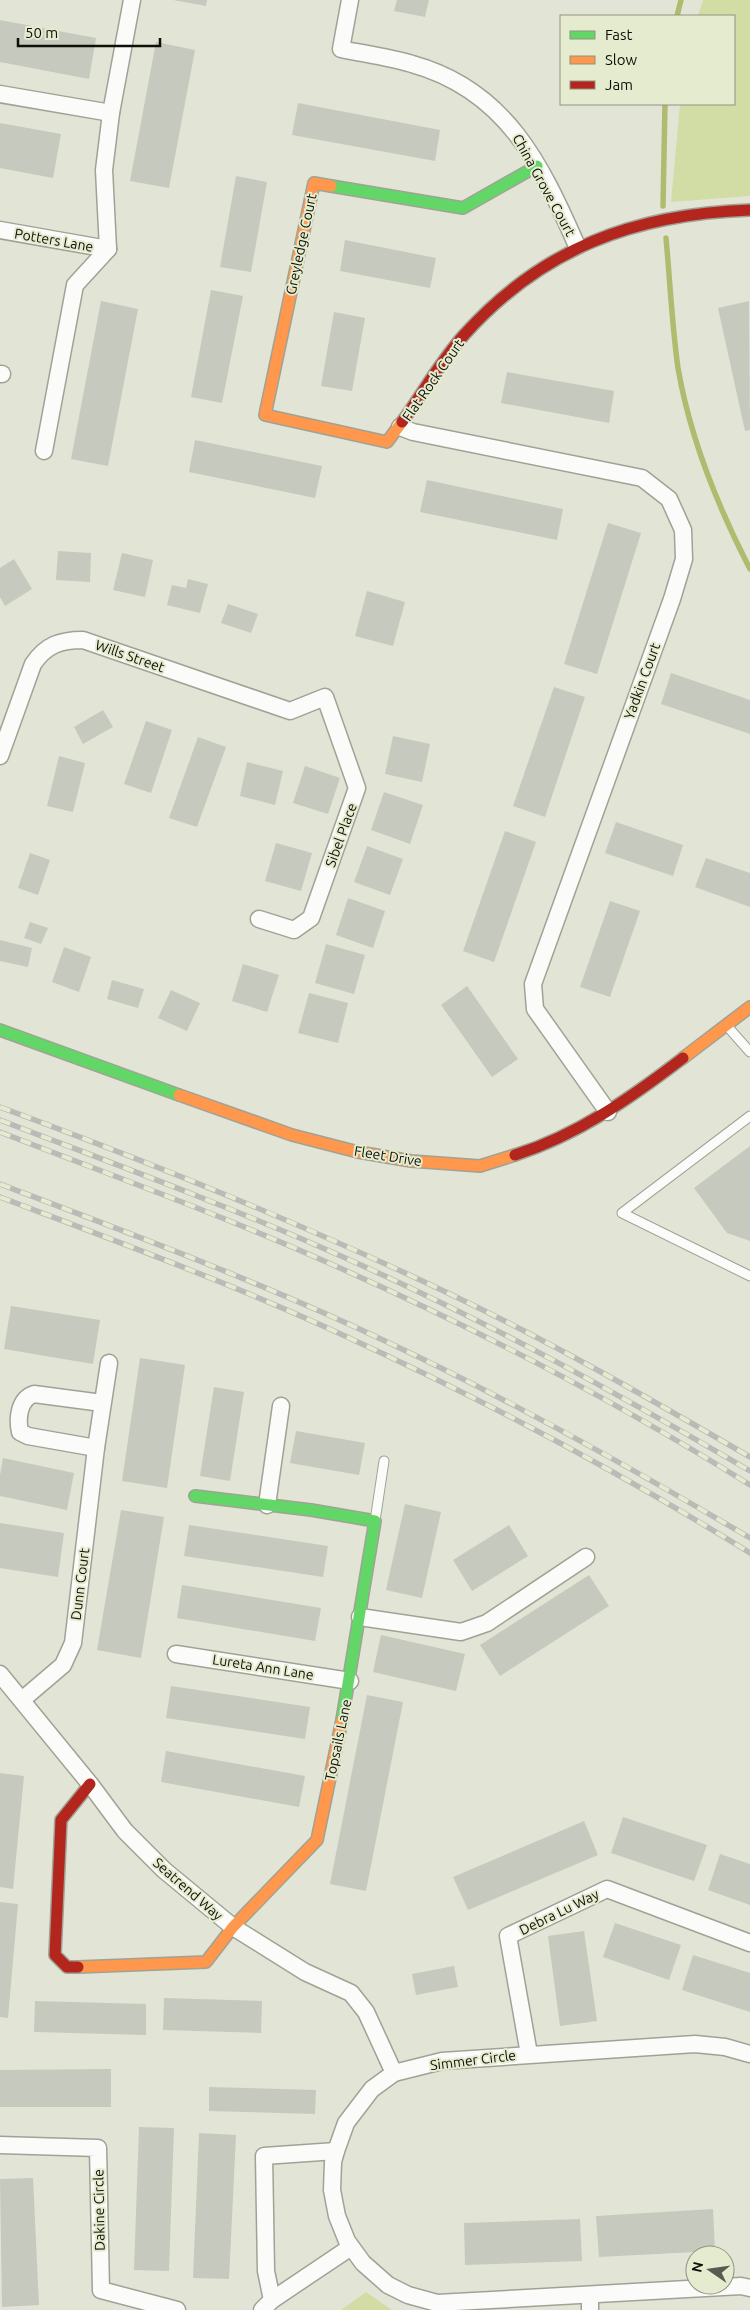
<svg xmlns="http://www.w3.org/2000/svg" width="750" height="2310" font-family="Ubuntu,sans-serif">
<style>
.green{fill:#d2dca5}
.lines{fill:none;stroke-linecap:round;stroke-linejoin:round}
.stream{stroke:#b0bb70;stroke-width:5.5}
.building{fill:#c6c9bd}
.lane-casing{stroke:#a0a296;stroke-width:11}
.street-casing{stroke:#a0a296;stroke-width:19}
.fast-casing{stroke:#a0a296;stroke-width:14}
.slow-casing{stroke:#a0a296;stroke-width:14}
.jam-casing{stroke:#a0a296;stroke-width:14}
.lane{stroke:#fbfbf9;stroke-width:9}
.street{stroke:#fbfbf9;stroke-width:16}
.fast{stroke:#63d668;stroke-width:11}
.slow{stroke:#ff974d;stroke-width:11}
.jam{stroke:#b3261e;stroke-width:11}
.rail-casing{stroke:#babab6;stroke-width:5.5}
.rail{stroke:#e5ebcf;stroke-width:4;stroke-dasharray:11;stroke-linecap:butt}
.labels{text-anchor:middle;stroke-width:4;stroke-linejoin:round;paint-order:stroke}
.street-label{font-size:14px;fill:#0e1007;stroke:#e5ebcf}
</style>
<rect width="100%" height="100%" fill="#e2e5d5"/>
<g class="green">
<path d="M703,0H750V196L671,202L680,104H734V16H698Z"/>
<path d="M366,2292L392,2310H341Z"/>
</g>
<g class="lines">
<g class="stream">
<path d="M677,16L681,0"/>
<path d="M663,206L665,104"/>
<path d="M666,238C670,281 672,326 678,368C690,438 718,507 750,569"/>
</g>
</g>
<g class="building">
<path d="M173,0H207L206,6Z"/>
<path d="M397,0H429L425,17L394,11Z"/>
<path d="M0,20L96,38L89,79L0,62Z"/>
<path d="M156,42L195,50L169,188L130,181Z"/>
<path d="M298,103L440,130L435,161L292,135Z"/>
<path d="M0,123L61,134L53,178L0,168Z"/>
<path d="M236,176L267,182L251,272L220,267Z"/>
<path d="M345,240L436,258L430,288L340,271Z"/>
<path d="M211,290L243,296L222,403L191,397Z"/>
<path d="M101,301L138,309L108,466L71,459Z"/>
<path d="M749,301L750,430L745,431L718,308Z"/>
<path d="M334,312L365,318L352,391L321,386Z"/>
<path d="M507,372L614,391L609,423L501,403Z"/>
<path d="M195,440L322,466L315,498L189,472Z"/>
<path d="M427,480L563,509L557,540L420,512Z"/>
<path d="M608,523L641,533L597,674L564,664Z"/>
<path d="M58,551L91,553L90,582L56,580Z"/>
<path d="M122,553L153,560L145,597L113,590Z"/>
<path d="M14,559L32,589L5,606L0,597V568Z"/>
<path d="M188,579L208,584L200,613L167,605L172,585L186,588Z"/>
<path d="M367,591L405,602L393,646L355,636Z"/>
<path d="M228,604L258,614L251,633L221,623Z"/>
<path d="M671,673L750,700V734L661,704Z"/>
<path d="M554,687L585,697L545,817L513,806Z"/>
<path d="M103,710L113,727L83,744L74,727Z"/>
<path d="M146,721L172,730L151,793L124,784Z"/>
<path d="M393,736L430,744L422,782L385,774Z"/>
<path d="M198,737L226,747L197,827L169,818Z"/>
<path d="M59,756L85,763L73,812L47,806Z"/>
<path d="M247,762L283,771L275,805L240,796Z"/>
<path d="M305,766L340,778L328,814L293,803Z"/>
<path d="M384,792L423,805L410,844L371,830Z"/>
<path d="M616,822L683,845L673,876L605,853Z"/>
<path d="M505,831L536,842L494,962L463,951Z"/>
<path d="M276,843L312,853L301,891L265,881Z"/>
<path d="M367,846L403,859L390,895L354,882Z"/>
<path d="M30,853L50,860L38,895L18,888Z"/>
<path d="M706,858L750,873V907L695,887Z"/>
<path d="M348,898L385,911L373,948L336,935Z"/>
<path d="M610,901L640,911L610,997L580,987Z"/>
<path d="M30,922L48,928L41,944L24,938Z"/>
<path d="M0,940L32,948L28,967L0,961Z"/>
<path d="M326,944L365,955L354,994L315,983Z"/>
<path d="M64,947L91,957L79,992L52,982Z"/>
<path d="M243,964L279,975L267,1012L232,1001Z"/>
<path d="M112,980L144,989L138,1008L107,999Z"/>
<path d="M467,986L518,1059L492,1077L441,1005Z"/>
<path d="M171,990L200,1003L187,1031L158,1018Z"/>
<path d="M309,993L348,1003L338,1043L298,1033Z"/>
<path d="M750,1146V1241L727,1233L694,1188Z"/>
<path d="M11,1306L100,1320L93,1364L4,1349Z"/>
<path d="M140,1358L185,1365L167,1488L122,1481Z"/>
<path d="M214,1387L244,1392L230,1481L200,1476Z"/>
<path d="M296,1431L365,1443L359,1475L290,1463Z"/>
<path d="M3,1458L74,1473L67,1510L0,1496V1475Z"/>
<path d="M405,1504L441,1512L422,1598L386,1590Z"/>
<path d="M121,1510L164,1517L141,1658L97,1650Z"/>
<path d="M0,1523L64,1533L58,1577L0,1568Z"/>
<path d="M189,1525L328,1546L323,1577L184,1556Z"/>
<path d="M509,1525L528,1556L472,1591L453,1560Z"/>
<path d="M589,1575L609,1606L500,1676L480,1645Z"/>
<path d="M182,1585L321,1608L315,1641L177,1618Z"/>
<path d="M381,1635L465,1654L456,1691L373,1672Z"/>
<path d="M171,1686L310,1707L305,1739L166,1718Z"/>
<path d="M367,1695L403,1702L366,1891L330,1884Z"/>
<path d="M166,1751L305,1776L299,1807L161,1782Z"/>
<path d="M0,1773L24,1776L13,1889L0,1887Z"/>
<path d="M623,1817L707,1845L694,1881L611,1853Z"/>
<path d="M584,1821L598,1855L468,1910L453,1877Z"/>
<path d="M720,1854L750,1864V1905L708,1890Z"/>
<path d="M0,1902L18,1904L8,2018L0,2017Z"/>
<path d="M615,1923L681,1945L669,1980L603,1957Z"/>
<path d="M584,1931L597,2021L560,2026L548,1936Z"/>
<path d="M693,1955L750,1973V2012L682,1990Z"/>
<path d="M454,1966L458,1987L416,1995L412,1974Z"/>
<path d="M164,1998L262,2001L261,2033L163,2030Z"/>
<path d="M35,2001L146,2004V2035L34,2032Z"/>
<path d="M111,2069V2107H0V2070Z"/>
<path d="M209,2087L316,2090L315,2114L209,2111Z"/>
<path d="M139,2127L174,2128L169,2271L134,2270Z"/>
<path d="M199,2133L236,2135L229,2279L193,2278Z"/>
<path d="M33,2178L39,2305L2,2307L0,2179Z"/>
<path d="M713,2209L715,2251L599,2257L596,2216Z"/>
<path d="M580,2219L582,2261L465,2265L464,2223Z"/>
</g>
<g class="lines">
<g class="lane-casing">
<g id="lane">
<path d="M727,1026L750,1052"/>
<path d="M750,1116L622,1213L750,1276"/>
<path d="M375,1521L384,1461"/>
</g>
</g>
<g class="street-casing">
<g id="street">
<path d="M350,0L341,49C365,54 389,57 412,64C506,90 541,164 577,246"/>
<path d="M0,94L111,113"/>
<path d="M0,230L108,249"/>
<path d="M108,249L104,170L111,113L132,0"/>
<path d="M0,374H2"/>
<path d="M400,427L413,432L642,478L669,499L683,530L684,559L672,599L533,984L535,1009L608,1112"/>
<path d="M44,451L75,285L108,249"/>
<path d="M0,756L33,664C46,645 60,640 83,640L290,711L325,697L357,788L311,918L294,930L259,919"/>
<path d="M96,1448L28,1436L20,1432C17,1418 19,1399 34,1394L102,1403"/>
<path d="M267,1505L281,1406"/>
<path d="M360,1617L461,1632L487,1623L586,1557"/>
<path d="M176,1654L350,1681"/>
<path d="M0,1674L90,1784L125,1831L164,1870L233,1927L305,1972L351,1993L366,2012L394,2073"/>
<path d="M23,1699L63,1665L73,1643L96,1448L109,1363"/>
<path d="M529,2054L508,1936L607,1889L750,1943"/>
<path d="M750,2054L725,2047L695,2044L442,2061L394,2073L372,2089L346,2123L336,2151L333,2162L332,2190L337,2216L347,2241L363,2263L388,2285L408,2295L437,2303L741,2286L750,2288"/>
<path d="M0,2145L98,2148L101,2290L177,2310"/>
<path d="M590,2295V2310"/>
<path d="M272,2300L351,2247"/>
<path d="M262,2310L272,2300L266,2271L264,2156L336,2151"/>
</g>
</g>
<g class="fast-casing">
<g id="fast">
<path d="M331,186L463,208L537,166"/>
<path d="M0,1030L179,1095"/>
<path d="M195,1496L311,1510L375,1521L342,1720"/>
</g>
</g>
<g class="slow-casing">
<g id="slow">
<path d="M331,186L314,183L265,415L387,442L402,422"/>
<path d="M683,1058L750,1007"/>
<path d="M179,1095L292,1135L358,1152L411,1161L480,1166L515,1155"/>
<path d="M78,1967L206,1962L233,1927L317,1840L342,1720"/>
</g>
</g>
<g class="jam-casing">
<g id="jam">
<path d="M402,422C423,393 440,362 464,335C542,248 635,214 750,210"/>
<path d="M515,1155C578,1135 632,1097 683,1058"/>
<path d="M78,1967H67L55,1955L61,1820L90,1784"/>
</g>
</g>
<use href="#lane" class="lane"/>
<use href="#street" class="street"/>
<use href="#fast" class="fast"/>
<use href="#slow" class="slow"/>
<use href="#jam" class="jam"/>
<g class="rail-casing">
<g id="rail">
<path d="M0,1107C152,1163 303,1224 450,1294C553,1343 652,1400 750,1457"/>
<path d="M0,1120C109,1162 218,1202 325,1249C472,1313 612,1390 750,1471"/>
<path d="M0,1132C108,1174 216,1213 322,1260C469,1325 613,1399 750,1485"/>
<path d="M0,1184C129,1233 258,1281 383,1340C509,1399 630,1467 750,1538"/>
<path d="M0,1197C116,1241 233,1284 345,1336C484,1400 620,1472 750,1553"/>
</g>
</g>
<use href="#rail" class="rail"/>
</g>
<g class="labels">
<g class="street-label">
<text transform="translate(544 185) rotate(61)" y="5">China Grove Court</text>
<text transform="translate(54 240) rotate(10)" y="5">Potters Lane</text>
<text transform="translate(301 244) rotate(-78)" y="5">Greyledge Court</text>
<text transform="translate(433 380) rotate(-55)" y="5">Flat Rock Court</text>
<text transform="translate(130 656) rotate(19)" y="5">Wills Street</text>
<text transform="translate(642 681) rotate(-70)" y="5">Yadkin Court</text>
<text transform="translate(341 835) rotate(-70)" y="5">Sibel Place</text>
<text transform="translate(388 1156) rotate(9)" y="5">Fleet Drive</text>
<text transform="translate(80 1584) rotate(-83)" y="5">Dunn Court</text>
<text transform="translate(263 1667) rotate(9)" y="5">Lureta Ann Lane</text>
<text transform="translate(338 1740) rotate(-78)" y="5">Topsails Lane</text>
<text transform="translate(188 1889) rotate(41)" y="5">Seatrend Way</text>
<text transform="translate(559 1912) rotate(-26)" y="5">Debra Lu Way</text>
<text transform="translate(473 2060) rotate(-7)" y="5">Simmer Circle</text>
<text transform="translate(99 2210) rotate(-91)" y="5">Dakine Circle</text>
</g>
</g>
<rect x="560" y="15" width="175" height="90" fill="#e5ebcf" stroke="#8f937f"/>
<rect x="570" y="31" width="25" height="8" fill="#63d668" stroke="#8f937f"/>
<text x="605" y="40" font-size="15" fill="#0e1007">Fast</text>
<rect x="570" y="56" width="25" height="8" fill="#ff974d" stroke="#8f937f"/>
<text x="605" y="65" font-size="15" fill="#0e1007">Slow</text>
<rect x="570" y="81" width="25" height="8" fill="#b3261e" stroke="#8f937f"/>
<text x="605" y="90" font-size="15" fill="#0e1007">Jam</text>
<g transform="translate(710 2270) rotate(283)"><circle r="24" fill="#e5ebcf" stroke="#8f937f"/>
<path d="M0-4L9 19L0 12L-9 19Z" fill="#585b4f"/>
<text y="-8" font-size="14" font-weight="bold" text-anchor="middle" fill="#0e1007">N</text>
</g>
<path d="M18 38v8h142v-8" fill="none" stroke="#0e1007" stroke-width="2.5"/>
<text x="25" y="38" font-size="15" fill="#0e1007" stroke="#e5ebcf" stroke-width="4" paint-order="stroke">50 m</text>
</svg>
